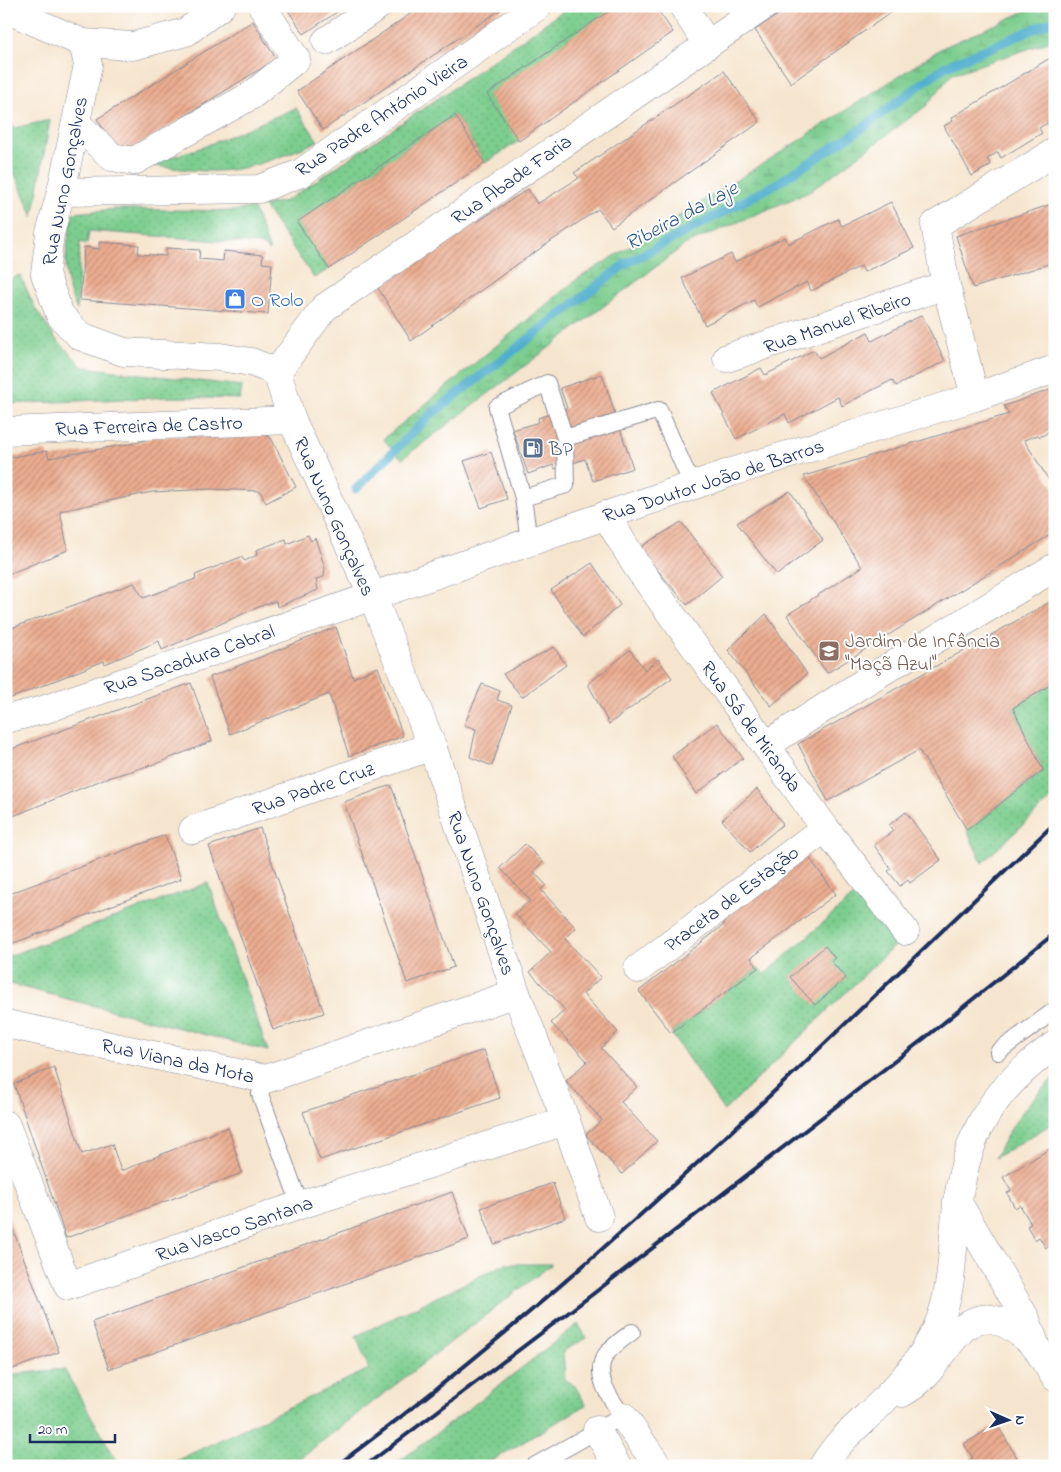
<svg xmlns="http://www.w3.org/2000/svg" width="1061" height="1472" font-family="'Indie Flower',sans-serif">
<style>
.grass{fill:url(#grass-dots);stroke:#4c7e76}
.wetland{fill:url(#wetland-marsh);stroke:#4c7e76}
.lines{fill:none;stroke-linecap:round;stroke-linejoin:round}
.stream{stroke:#50aece;stroke-width:9}
.building{fill:url(#building-hatch)}
.service-casing{stroke:#888a96;stroke-width:18}
.minor-casing{stroke:#888a96;stroke-width:29}
.tertiary-casing{stroke:#888a96;stroke-width:29}
.service{stroke:#fff;stroke-width:16}
.minor{stroke:#fff;stroke-width:28}
.tertiary{stroke:#fff;stroke-width:28}
.rail{stroke:#1b2f5e;stroke-width:4}
.labels{text-anchor:middle;stroke-width:4;stroke-linejoin:round;paint-order:stroke}
.street-label{font-size:20px;fill:#1b2f5e;stroke:#fff}
.shop-label{font-size:20px;fill:#366cbe;stroke:#fff;text-anchor:start}
.service-label{font-size:20px;fill:#4e5e75;stroke:#fff;text-anchor:start}
.education-label{font-size:20px;fill:#785e54;stroke:#fff;text-anchor:start}
.water-label{font-size:21px;font-style:italic;fill:#2e5b85;stroke:#fff}
</style>
<defs>
<pattern id="grass-dots" width="8" height="8" patternUnits="userSpaceOnUse" patternTransform="scale(1.25)"><rect width="8" height="8" fill="#7ccd8e"/><path d="M2 2h.1M6 6h.1" fill="none" stroke="#6bb07d" stroke-width="1.8" stroke-linecap="round"/></pattern>
<pattern id="wetland-marsh" width="20" height="14" patternUnits="userSpaceOnUse" patternTransform="scale(1.25)"><rect width="20" height="14" fill="#7ccd8e"/><path d="M1 5h8M5 5V1M11 12h8M15 12V8" fill="none" stroke="#6bb07d"/></pattern>
<pattern id="building-hatch" width="6" height="6" patternUnits="userSpaceOnUse" patternTransform="scale(1.25)"><rect width="6" height="6" fill="#ecad90"/><path d="M-1 1l2-2M0 6l6-6M5 7l2-2" fill="none" stroke="#be8d79"/></pattern>
</defs>
<rect width="100%" height="100%" fill="#fff"/>
<filter id="ink" filterUnits="userSpaceOnUse"><feTurbulence type="fractalNoise" baseFrequency=".02" numOctaves="2"/><feDisplacementMap in="SourceGraphic" scale="10" xChannelSelector="R" yChannelSelector="G"/><feConvolveMatrix kernelMatrix="1 2 1 2 8 2 1 2 1" color-interpolation-filters="sRGB"/></filter>
<filter id="wash" filterUnits="userSpaceOnUse"><feTurbulence type="fractalNoise" baseFrequency=".0096" numOctaves="4" result="noise"/><feDisplacementMap in="SourceGraphic" scale="20" xChannelSelector="R" yChannelSelector="G"/><feGaussianBlur stdDeviation="1.12" result="paint"/><feColorMatrix in="noise" values="0 0 0 0 0 0 0 0 0 0 0 0 0 0 0 0 0 1.4 0 .05"/><feComposite in="paint" operator="in"/></filter>
<g filter="url(#wash)">
<rect width="100%" height="100%" fill="#f6e5ce"/>
<g class="grass">
<path d="M570,6H616L519,141L485,163L455,115L298,222L329,269L314,278L263,205L286,201L452,89Z"/>
<path d="M296,108L318,141C287,155 253,169 219,171C195,172 169,167 146,165L203,147Z"/>
<path d="M6,113L14,128L50,120L33,217L6,153Z"/>
<path d="M253,207L270,251L260,244L89,231L87,244L80,242L77,310C60,276 66,249 73,213L116,209L236,211Z"/>
<path d="M20,275L35,308L55,338L83,367L242,386L240,399L175,397L6,404V281Z"/>
<path d="M1055,682V795L982,863L967,830L1043,771L1013,708Z"/>
<path d="M208,883L268,1051L6,983V957Z"/>
<path d="M858,892L896,944L724,1111L671,1033L758,968L764,975Z"/>
<path d="M1054,1078L1055,1122L995,1158C1010,1127 1028,1100 1054,1078Z"/>
<path d="M505,1264H552L290,1466H165L369,1369L356,1336Z"/>
<path d="M578,1324L587,1338L563,1351L565,1379L575,1386L586,1405L483,1466H393L466,1411Z"/>
<path d="M64,1369L120,1466H6V1375Z"/>
</g>
<path class="wetland" d="M1037,6H1055V40L952,74L926,106L809,192L686,244L402,459L383,439L576,280L772,158L942,48Z"/>
<g class="lines">
<path class="stream" d="M356,489L428,417L625,264L776,184L857,132L944,67L1055,20"/>
</g>
<g id="blocks">
<g class="building">
<path d="M285,6H346L304,34Z"/>
<path d="M422,6H506L323,130L297,91Z"/>
<path d="M616,6H655L673,32L519,141L487,94Z"/>
<path d="M791,6H900L791,83L755,30Z"/>
<path d="M253,21L276,59L121,156L97,119Z"/>
<path d="M1055,55V127L1053,128L1049,122L1039,128L1042,133L1001,158L998,152L987,159L991,165L972,176L944,126L953,121L951,118Z"/>
<path d="M724,71L760,122L612,227L598,209L509,270L411,341L378,288L474,217L477,222L528,189L537,204L579,178L574,173Z"/>
<path d="M455,115L485,163L329,269L297,222Z"/>
<path d="M891,202L914,248L864,272L861,266L811,291L807,282L757,307L754,300L705,325L682,278L731,254L735,262L785,237L788,244L838,219L842,226Z"/>
<path d="M1055,203V262L973,288L956,236Z"/>
<path d="M99,242L139,245L138,254L166,256V248L200,250L199,259L223,261L224,251L263,255L262,263L272,264L268,314L80,300L84,247L99,249Z"/>
<path d="M922,315L945,361L896,386L892,380L842,406L838,397L789,423L785,414L736,439L713,393L761,368L765,375L814,350L819,358L868,332L872,341Z"/>
<path d="M602,374L633,468L593,481L585,459L555,469L553,465L528,474L513,430L539,422L538,418L567,408L560,388Z"/>
<path d="M1055,388V428L1040,437L1038,435L1024,440L1055,490V532L827,673L787,615L862,567L804,476L1009,414L1004,406Z"/>
<path d="M262,433L271,438L296,487L266,503L260,491L211,489L152,492L60,511L68,550L6,575V458L47,451L49,458L140,442L153,437Z"/>
<path d="M491,452L507,499L481,508L464,461Z"/>
<path d="M790,491L823,540L777,575L737,523Z"/>
<path d="M681,522L722,576L687,605L639,548Z"/>
<path d="M308,535L311,541L315,538L325,568L324,577L316,579L318,590L277,607L276,601L263,605L162,650L159,641L105,664L104,661L6,700V630L134,583L143,598L193,580L196,579L195,575L241,557L245,561L257,555L256,550L286,539L287,544Z"/>
<path d="M592,563L620,605L583,637L551,590Z"/>
<path d="M1055,599V682L1013,708L1043,770L967,830L919,750L828,801L798,744Z"/>
<path d="M766,614L807,674L771,706L728,650Z"/>
<path d="M336,627L353,678L378,667L403,736L349,756L329,694L230,734L210,677Z"/>
<path d="M554,647L566,665L522,697L503,674Z"/>
<path d="M630,650L645,670L658,659L672,678L609,724L588,684Z"/>
<path d="M191,683L212,741L158,763L104,779L6,819V751Z"/>
<path d="M482,684L500,691L497,700L512,705L492,766L470,757L476,729L464,725Z"/>
<path d="M717,723L743,758L696,794L672,756Z"/>
<path d="M391,785L454,967L407,983L344,802Z"/>
<path d="M757,789L783,824L750,852L722,820Z"/>
<path d="M906,812L941,860L910,883L908,880L900,886L888,871L891,869L874,845L893,831L889,825Z"/>
<path d="M260,828L324,1013L273,1030L209,846Z"/>
<path d="M165,835L181,879L6,946V895Z"/>
<path d="M525,844L543,862L533,871L546,885L541,890L576,928L565,939L601,977L583,994L618,1032L601,1048L637,1087L621,1102L657,1141L622,1174L586,1135L602,1120L566,1081L587,1061L551,1023L565,1010L530,972L551,952L515,914L530,900L500,868Z"/>
<path d="M805,852L836,894L751,958L758,968L671,1033L639,991L725,924L719,916Z"/>
<path d="M825,946L835,958L831,961L846,978L815,1005L790,977Z"/>
<path d="M484,1050L500,1098L320,1160L303,1112Z"/>
<path d="M54,1067L82,1154L112,1144L121,1171L228,1127L242,1173L66,1238L14,1084Z"/>
<path d="M1055,1146V1243L1046,1248L1039,1237L1035,1240L1027,1226L1031,1224L1020,1205L1015,1208L1007,1193L1011,1191L1003,1177Z"/>
<path d="M553,1183L565,1218L494,1244L481,1208Z"/>
<path d="M452,1192L469,1239L109,1369L92,1322Z"/>
<path d="M6,1211L59,1352L10,1370L6,1360Z"/>
<path d="M997,1424L1022,1466H961L973,1458L964,1444Z"/>
</g>
</g>
</g>
<g filter="url(#ink)">
<use href="#blocks" fill-opacity="0" stroke="#888a96" stroke-width="1"/>
<g class="lines">
<g class="service-casing">
<g id="service">
<path d="M565,438L659,410L692,485"/>
<path d="M523,498L497,407L547,383L565,438L566,485L523,498L529,541"/>
<path d="M998,1052L1055,1010"/>
<path d="M266,1079L260,1094L300,1205"/>
<path d="M534,1466L623,1416C611,1400 590,1372 608,1352C614,1345 624,1338 632,1332"/>
</g>
</g>
<g class="minor-casing">
<g id="minor">
<path d="M683,6L707,44"/>
<path d="M6,9L83,43L88,65L61,192L50,233L45,274L60,315L80,336L124,352L220,357L251,362L277,372L292,420L372,595L432,746L516,993L566,1121L599,1217"/>
<path d="M326,41L378,6"/>
<path d="M83,43L133,46L186,32L221,6"/>
<path d="M76,123L112,157L134,161L252,95L296,59L262,6"/>
<path d="M61,192L259,189L301,173L538,6"/>
<path d="M727,358L946,285"/>
<path d="M277,372L324,308L764,6"/>
<path d="M975,397L946,285L935,225L1055,152"/>
<path d="M6,431L292,420"/>
<path d="M606,515L636,565L825,828L905,931"/>
<path d="M766,745L863,683L1055,567"/>
<path d="M193,830L432,746"/>
<path d="M638,969L825,828"/>
<path d="M6,1024L266,1079L516,993"/>
<path d="M6,1125L68,1286L300,1205L566,1121"/>
<path d="M957,1201L1026,1319L1036,1347L1055,1377"/>
<path d="M902,1393C955,1366 958,1273 1035,1346"/>
<path d="M623,1416L658,1466"/>
<path d="M597,1430L617,1466"/>
</g>
</g>
<g class="tertiary-casing">
<g id="tertiary">
<path d="M6,719L43,710L732,472L975,397L1055,369"/>
<path d="M823,1466C837,1441 860,1424 879,1405C902,1382 922,1359 936,1330C950,1300 952,1266 954,1234C961,1147 982,1096 1055,1045"/>
</g>
</g>
<use href="#service" class="service"/>
<use href="#minor" class="minor"/>
<use href="#tertiary" class="tertiary"/>
<g class="rail">
<path d="M336,1466C595,1275 822,1044 1055,823"/>
<path d="M365,1466L589,1297L926,1037L1055,933"/>
</g>
</g>
</g>
<defs>
<g id="shop-square" transform="scale(1.125)"><rect x="-9" y="-9" width="18" height="18" rx="4" fill="#3f7fe0" stroke="#fff"/><path d="M-5-2.5h2.3a2.7 3.5 0 0 1 5.4 0H5L5.5 6h-11ZM-1.5-2.5h3a1.5 2.3 0 0 0-3 0Z" fill="#fff"/></g>
<g id="fuel-square" transform="scale(1.125)"><rect x="-9" y="-9" width="18" height="18" rx="4" fill="#5c6f8a" stroke="#fff"/><path d="M-5.5-6h7V0h2V4h1.3V-2.5L3-4.5l.8-.8L6-3V5H2.5V1h-1V6h-7ZM-4.2-4.7v3.2H.2V-4.7Z" fill="#fff"/></g>
<g id="school-square" transform="scale(1.125)"><rect x="-9" y="-9" width="18" height="18" rx="4" fill="#8d6e63" stroke="#fff"/><path d="M0-5L7-2L0 1L-7-2ZM-4 1L0 2.5L4 1V4Q0 6-4 4Z" fill="#fff"/></g>
</defs>
<g fill-rule="evenodd">
<use href="#shop-square" x="235" y="299"/>
<use href="#fuel-square" x="533" y="448"/>
<use href="#school-square" x="829" y="651"/>
</g>
<g class="labels">
<g class="street-label">
<text transform="translate(381 115) rotate(-34)" y="7">Rua Padre António Vieira</text>
<text transform="translate(511 179) rotate(-35)" y="7">Rua Abade Faria</text>
<text transform="translate(64 181) rotate(-79)" y="7">Rua Nuno Gonçalves</text>
<text transform="translate(837 322) rotate(-19)" y="7">Rua Manuel Ribeiro</text>
<text transform="translate(149 425) rotate(-2)" y="7">Rua Ferreira de Castro</text>
<text transform="translate(713 480) rotate(-18)" y="7">Rua Doutor João de Barros</text>
<text transform="translate(335 516) rotate(66)" y="7">Rua Nuno Gonçalves</text>
<text transform="translate(189 659) rotate(-19)" y="7">Rua Sacadura Cabral</text>
<text transform="translate(752 726) rotate(54)" y="7">Rua Sá de Miranda</text>
<text transform="translate(313 788) rotate(-19)" y="7">Rua Padre Cruz</text>
<text transform="translate(482 893) rotate(71)" y="7">Rua Nuno Gonçalves</text>
<text transform="translate(731 898) rotate(-37)" y="7">Praceta de Estação</text>
<text transform="translate(178 1060) rotate(12)" y="7">Rua Viana da Mota</text>
<text transform="translate(234 1228) rotate(-19)" y="7">Rua Vasco Santana</text>
</g>
<g class="shop-label">
<text x="251" y="306">O Rolo</text>
</g>
<g class="service-label">
<text x="549" y="455">BP</text>
</g>
<g class="education-label">
<text x="845" y="647">Jardim de Infância<tspan x="845" dy="23">"Maçã Azul"</tspan></text>
</g>
<g class="water-label">
<text transform="translate(681 215) rotate(-28)" y="7">Ribeira da Laje</text>
</g>
</g>
<rect width="1061" height="1472" fill="none" stroke="#fff" stroke-width="25"/>
<g transform="translate(1008 1420) rotate(92)" stroke="#ffffff" stroke-width="4" paint-order="stroke">
<path d="M0-4L9 19L0 12L-9 19Z" fill="#1b2f5e"/>
<text y="-8" font-size="14" font-weight="bold" text-anchor="middle" fill="#1b2f5e">N</text>
</g>
<path d="M30 1434v8h85v-8" fill="none" stroke="#1b2f5e" stroke-width="2.5"/>
<text x="38" y="1434" font-size="15" fill="#1b2f5e" stroke="#ffffff" stroke-width="4" paint-order="stroke">20 m</text>
</svg>
